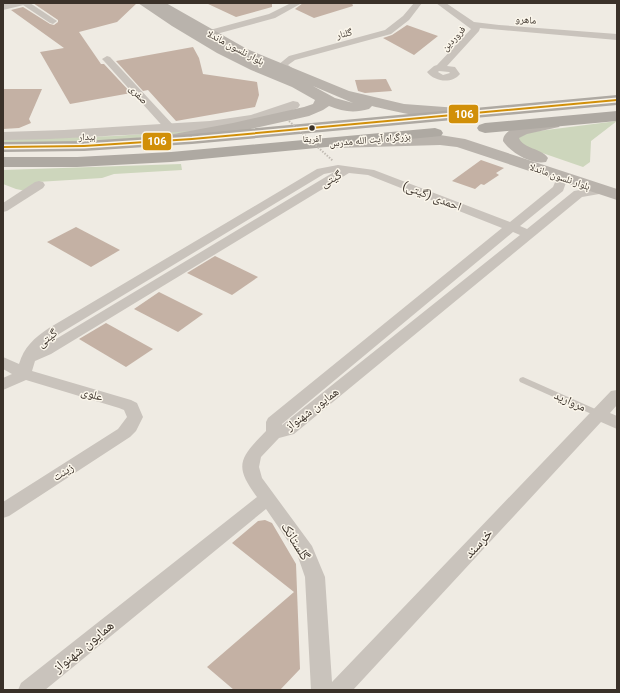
<svg xmlns="http://www.w3.org/2000/svg" width="620" height="693" font-family="Roboto,'Noto Naskh Arabic',sans-serif">
<style>
.green{fill:#cdd6bc}
.building{fill:#c4b1a4}
.lines{fill:none;stroke-linecap:round;stroke-linejoin:round}
.service{fill:#c9c3bc;fill-rule:evenodd}
.minor{fill:#c9c3bc;fill-rule:evenodd}
.tertiary{fill:#c9c3bc;fill-rule:evenodd}
.secondary{fill:#b9b3ac;fill-rule:evenodd}
.trunk{fill:#aea9a2;fill-rule:evenodd}
.path-bridge{stroke:#c2bcb4;stroke-width:2;stroke-dasharray:1.5 1.5;stroke-linecap:butt}
.bus-1-casing{stroke:#fbf6eb;stroke-width:3}
.bus-1{fill:#d18f08;fill-rule:evenodd}
.bus-dot{fill:#3a3129;stroke:#fbf6eb;stroke-width:1.5}
.labels{text-anchor:middle;stroke-width:3;stroke-linejoin:round;paint-order:stroke}
.far-bus-label{font-size:9px;fill:#3a3129;stroke:#fbf6eb}
.far-street-label{font-size:10px;fill:#3a3129;stroke:#fbf6eb}
.street-label{font-size:12px;fill:#3a3129;stroke:#fbf6eb}
.near-street-label{font-size:14px;fill:#3a3129;stroke:#fbf6eb}
.line-badge{stroke:#fbf6eb;stroke-width:1.5}
.badge-label{font-size:11px;text-anchor:middle;font-weight:bold;fill:#fff}
</style>
<rect width="100%" height="100%" fill="#efebe3"/>
<g class="green">
<path d="M617,121L591,141L590,162L583,167L525,147L518,142L519,137L523,133Z"/>
<path d="M207,129C140,141 71,142 3,144V139L116,136Z"/>
<path d="M181,164L182,170L114,174L102,178L37,182L26,191L16,189L3,184V170Z"/>
</g>
<g class="building">
<path d="M33,3H137L117,22L79,32L101,64H104L131,93L70,104L40,52L64,48L11,10L23,7L50,24L54,25L58,22V20Z"/>
<path d="M206,3H272V7L236,17Z"/>
<path d="M303,3H352L353,6L314,18L295,9Z"/>
<path d="M407,25L438,36L414,55L383,38L392,35Z"/>
<path d="M193,47L199,58L203,74L257,82L259,95L255,107L176,121L148,90L143,91L116,61Z"/>
<path d="M386,79L392,91L365,93L358,91L355,80Z"/>
<path d="M3,89H42L29,119L31,123L19,128L3,129Z"/>
<path d="M481,160L504,168L496,173L499,175L484,185L481,184L475,189L452,181Z"/>
<path d="M76,227L120,250L91,267L47,242Z"/>
<path d="M215,256L258,277L232,295L187,273Z"/>
<path d="M159,292L203,314L178,332L134,309Z"/>
<path d="M106,323L153,349L126,367L79,339Z"/>
<path d="M265,520L272,523L296,564L300,669L280,690H234L207,667L294,592L232,543L258,521Z"/>
</g>
<g class="lines">
<path class="service" d="M523,377L602,412L603,414L602,416H596L520,382L519,380L520,378Z"/>
<g class="minor">
<path d="M20,3H30L57,21L53,24L50,23Z"/>
<path d="M291,3H302L275,18L198,39L193,36L195,34L269,14Z"/>
<path d="M414,3H422L409,20L391,34L295,60L288,65L302,75L300,77C291,79 283,72 278,65L289,56L385,30L403,16Z"/>
<path d="M436,3H446L474,22L499,25L617,34V40L480,28L479,31L447,66L455,67L460,74C452,84 435,82 427,72L434,66L437,65L471,29ZM439,71L449,72L450,73L443,75L438,72Z"/>
<path d="M107,56L110,57L175,127L176,129L175,131H167L104,61L102,59Z"/>
<path d="M338,165L374,170L510,222L553,187L558,175H566L568,177L563,191L520,226L527,229L574,191L601,186L605,187L607,190L605,193L582,197L294,434L279,438L261,457L259,467L262,478L312,546L325,577L332,682L611,391L617,390V405L610,413L617,416V429L601,422L353,690H311L305,577L297,554L266,509L45,690H18L21,683L257,497C233,465 240,458 266,431V422L268,418L502,228L368,175L349,173L51,354L35,361L32,371L131,400L137,403L143,417L136,431L130,437L9,516L3,518V502L118,429L127,417L124,410L119,408L26,380L3,390V378L12,374L3,369V357L19,364C24,347 34,338 49,328L317,169ZM334,172L46,345L59,334L324,174ZM513,232L520,235L282,425V424Z"/>
<path d="M39,181L43,182L45,185L43,188L7,211L3,212V203L35,182Z"/>
</g>
<g class="tertiary">
<path d="M6,3H25L24,5L3,10V4Z"/>
<path d="M293,101L298,102L300,105L298,108C242,130 184,132 125,135C84,137 44,140 3,140V132L64,130L210,121L251,115Z"/>
</g>
<g class="secondary">
<path d="M138,3H166L247,49L349,91L404,104L458,108L463,110L466,113L463,116C439,122 396,112 372,106L369,109C355,113 343,112 329,106L323,110L309,116L233,133L174,143L168,141L166,138L168,135L233,123L304,107L313,104L315,100L292,87L251,70L217,53L172,26ZM313,86L353,103L335,98Z"/>
<path d="M553,119L559,121L561,124L559,127L527,134L519,138C523,149 542,148 548,158L546,162C532,165 511,153 503,141C503,124 540,122 553,119Z"/>
<path d="M440,135L465,139L617,189V200L457,147L440,145L335,148L329,146L327,143L329,140L335,138Z"/>
</g>
<g class="trunk">
<path d="M617,95V105L192,144L84,151L3,152V142L84,141L192,134Z"/>
<path d="M617,111V121L485,133L479,131L477,128L479,125L485,123Z"/>
<path d="M435,128L441,130L443,133L441,136L171,162L77,167H3V157H77L171,152Z"/>
</g>
<path class="path-bridge" d="M289,121L333,161"/>
<g class="bus-1-casing">
<path id="bus-1" d="M617,99V101L192,140L84,147L3,148V146L84,145L192,138Z"/>
</g>
<use href="#bus-1" class="bus-1"/>
</g>
<circle class="bus-dot" cx="312" cy="128" r="3.5"/>
<g class="labels">
<g class="far-bus-label">
<text x="312" y="142">آفریقا</text>
</g>
<g class="far-street-label">
<text transform="translate(526 19) rotate(4)" y="4">ماهرو</text>
<text transform="translate(344 33) rotate(-14)" y="4">گلنار</text>
<text transform="translate(453 38) rotate(-47)" y="4">فروردین</text>
<text transform="translate(236 47) rotate(28)" y="4">بلوار نلسون ماندلا</text>
<text transform="translate(139 94) rotate(47)" y="4">صفری</text>
<text transform="translate(87 136) rotate(-2)" y="4">بیدار</text>
<text transform="translate(370 139) rotate(-5)" y="4">بزرگراه آیت الله مدرس</text>
<text transform="translate(560 176) rotate(19)" y="4">بلوار نلسون ماندلا</text>
</g>
<g class="street-label">
<text transform="translate(331 179) rotate(-29)" y="4">گیتی</text>
<text transform="translate(432 196) rotate(21)" y="4">احمدی (گیتی)</text>
<text transform="translate(47 338) rotate(-37)" y="4">گیتی</text>
<text transform="translate(92 394) rotate(16)" y="4">علوی</text>
<text transform="translate(570 401) rotate(24)" y="4">مروارید</text>
<text transform="translate(312 409) rotate(-37)" y="4">همایون شهنواز</text>
<text transform="translate(63 472) rotate(-33)" y="4">زینت</text>
</g>
<g class="near-street-label">
<text transform="translate(296 541) rotate(58)" y="5">گلستانک</text>
<text transform="translate(478 543) rotate(-47)" y="5">خرسند</text>
<text transform="translate(83 646) rotate(-39)" y="5">همایون شهنواز</text>
</g>
</g>
<g class="line-badge">
<rect x="448" y="104" width="31" height="20" rx="4" fill="#d18f08"/>
<rect x="142" y="132" width="30" height="19" rx="4" fill="#d18f08"/>
</g>
<g class="badge-label">
<text x="464" y="118">106</text>
<text x="157" y="145">106</text>
</g>
<rect width="620" height="693" fill="none" stroke="#3a3129" stroke-width="8"/>
</svg>
